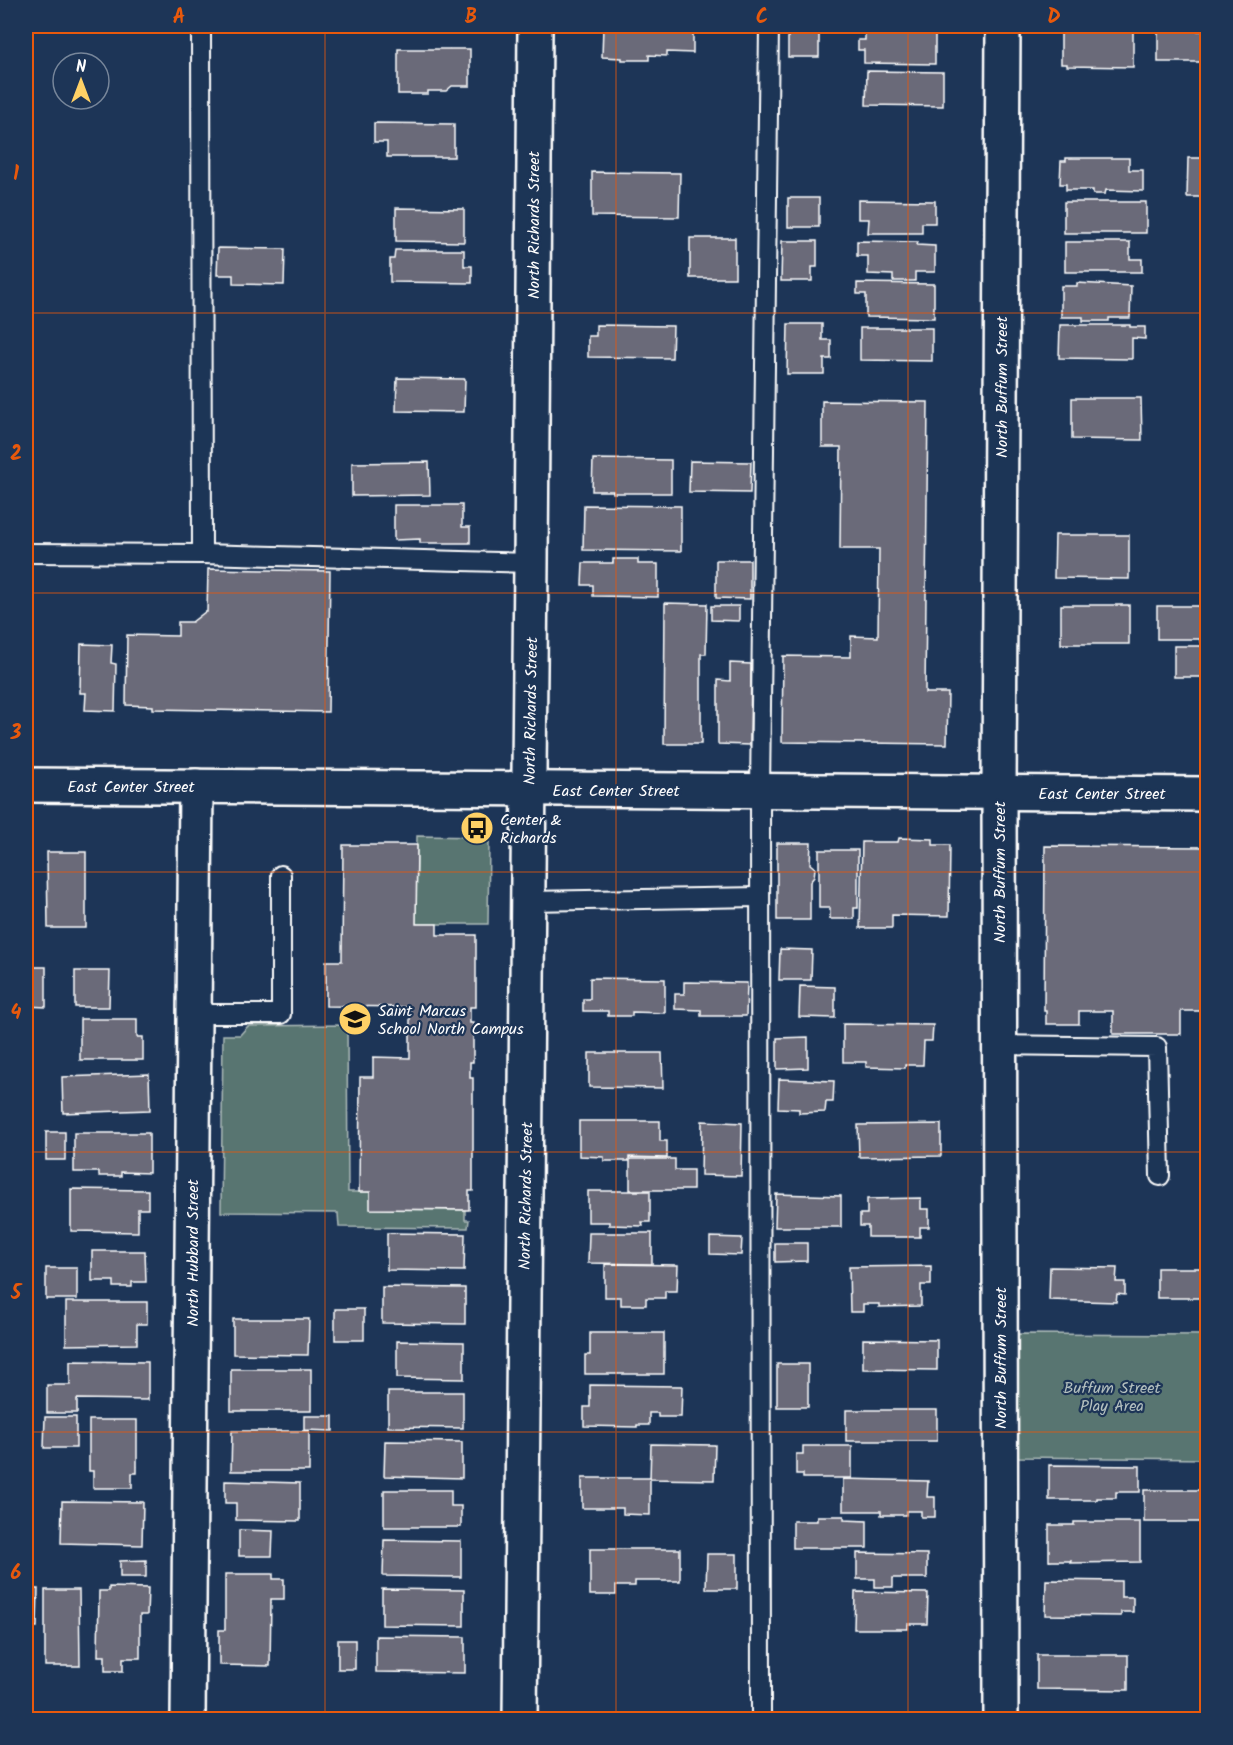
<svg xmlns="http://www.w3.org/2000/svg" width="1233" height="1745" font-family="Kalam,sans-serif">
<style>
.green{fill:#597471;stroke:#acbab8;stroke-width:1.5}
.building{fill:#6a6a79;stroke:#fff;stroke-width:1.5}
.lines{fill:none;stroke-linecap:round;stroke-linejoin:round}
.lane-casing{stroke:#fff;stroke-width:22}
.street-casing{stroke:#fff;stroke-width:38}
.secondary-casing{stroke:#fff;stroke-width:38}
.lane{stroke:#1d3557;stroke-width:18}
.street{stroke:#1d3557;stroke-width:33}
.secondary{stroke:#1d3557;stroke-width:33}
.grid{fill:none;stroke:#e8590c;stroke-width:1.5;stroke-opacity:0.55}
.labels{text-anchor:middle;stroke-width:4.5;stroke-linejoin:round;paint-order:stroke}
.street-label{font-size:16px;fill:#fff;stroke:#1d3557}
.poi-label{font-size:16px;fill:#fff;stroke:#1d3557;text-anchor:start}
.park-label{font-size:16px;fill:#b4c0bf;stroke:#1d3557}
.neatline{fill:none;stroke:#e8590c;stroke-width:2}
.grid-label{font-size:20px;text-anchor:middle;font-weight:bold;fill:#e8590c}
</style>
<rect width="100%" height="100%" fill="#1d3557"/>
<filter id="ink" filterUnits="userSpaceOnUse"><feTurbulence type="fractalNoise" baseFrequency=".0167" numOctaves="2"/><feDisplacementMap in="SourceGraphic" scale="12" xChannelSelector="R" yChannelSelector="G"/><feConvolveMatrix kernelMatrix="1 2 1 2 8 2 1 2 1" color-interpolation-filters="sRGB"/></filter>
<g filter="url(#ink)">
<g class="green">
<path d="M417,836L484,837L489,842L488,924H416Z"/>
<path d="M347,1025L348,1192H370L371,1209L465,1210V1220H469L468,1228L339,1227L338,1213L221,1212L223,1035H240L248,1026Z"/>
<path d="M1017,1334L1207,1335V1459L1017,1457Z"/>
</g>
<g class="building">
<path d="M603,26L693,27V53L667,52V56L649,55V60H622V58L602,57Z"/>
<rect x="1167" y="26" width="41" height="2"/>
<path d="M788,27L819,28V57H788Z"/>
<path d="M865,28L935,29V64L864,63V50H858V40H865Z"/>
<path d="M1067,28H1133V67L1067,66V64H1061V31H1067Z"/>
<path d="M1158,30L1208,31V62H1158Z"/>
<path d="M398,49H470V86H452L446,91H428V94H398Z"/>
<path d="M867,71L943,72V106L866,105Z"/>
<path d="M374,123L454,124V157H387V142H374Z"/>
<path d="M1066,158H1129V170H1143V191L1106,190L1105,194H1093V190H1066V184H1060L1061,161H1066Z"/>
<path d="M1188,158H1208V197H1187Z"/>
<path d="M592,172L680,173L679,217L592,216Z"/>
<rect x="788" y="198" width="31" height="29"/>
<path d="M858,200L935,201V223H922V233H868L869,219H858Z"/>
<rect x="1064" y="202" width="82" height="31"/>
<path d="M396,208L464,209V242L396,241Z"/>
<rect x="690" y="238" width="45" height="40"/>
<path d="M782,241H817V267H812V281H781Z"/>
<path d="M857,241L918,242L917,245L935,246V272H915V281H893V275L868,274V256H857Z"/>
<path d="M1065,242H1130V259H1142V272H1065Z"/>
<path d="M218,248L285,249L284,285L233,284V275H217Z"/>
<path d="M395,250H464V266H472V283L390,282V259H394Z"/>
<path d="M857,283L934,284V318L866,317V294H857Z"/>
<path d="M1077,283L1131,286L1130,318H1109V321H1083V317H1061V286H1077Z"/>
<path d="M788,324H822V340H831V359H824V374H787Z"/>
<path d="M596,325L673,326L672,358L588,357V336H596Z"/>
<path d="M1060,325H1130V327H1145V339L1132,338V359L1059,358Z"/>
<path d="M860,328H932V361L860,360Z"/>
<path d="M397,378L465,379L464,412L396,411Z"/>
<path d="M1072,398H1141L1142,440L1072,439Z"/>
<path d="M822,401L928,402L925,693H948L947,744L782,742L783,656L851,657V636L878,637L879,549H840L841,447H822Z"/>
<path d="M593,459L671,460V493H613V491H592Z"/>
<path d="M690,461L751,462L750,493L689,492Z"/>
<path d="M429,462L430,495L352,496V463Z"/>
<path d="M394,505H462V527H470V543H420V539L394,540Z"/>
<path d="M584,505L681,506V551L583,550Z"/>
<path d="M1055,535H1129V579L1054,578Z"/>
<path d="M613,559H638V564H658V597L593,596V585H582L583,563H613Z"/>
<path d="M716,560H750V599L716,598Z"/>
<path d="M208,569L330,571L328,712L153,709V706L126,705L127,635L178,636V622H192L205,612H207Z"/>
<path d="M665,603L707,604L706,654H701V744H664Z"/>
<rect x="1061" y="605" width="68" height="39"/>
<path d="M711,606H739V621L711,620Z"/>
<path d="M1157,606H1208V642H1200V639H1157Z"/>
<path d="M81,644L112,645L111,663L116,664L115,711L85,710L86,693H80Z"/>
<rect x="1174" y="646" width="34" height="31"/>
<path d="M730,663L751,664L750,745L718,744V680L730,681Z"/>
<path d="M899,838L933,839V845H950L949,916L892,915V928H860L862,842H898Z"/>
<path d="M777,843H811L810,864L815,868L814,877L810,882V920H777Z"/>
<path d="M343,845H417L416,924H437V935H476V1007H470V1023H473V1062H470V1078H473V1191H469V1210L370,1209V1192H359L360,1077H373V1057L410,1058V1007L326,1006V961H342Z"/>
<path d="M1045,846L1208,847V1011H1181V1034H1113V1011H1079V1024H1046V1011H1044Z"/>
<path d="M819,850H858V908H854V919H830V908H819Z"/>
<path d="M47,852H86V928H48Z"/>
<path d="M780,949L812,950L811,980H779Z"/>
<path d="M26,967H46V1007L26,1006Z"/>
<path d="M75,971H110L109,1007H75Z"/>
<path d="M590,978L665,979V1013L632,1012V1016H608V1011H583V999H590Z"/>
<path d="M684,982L747,983L746,1016H701V1010L675,1009V994H684Z"/>
<path d="M800,986L835,987V1018L799,1017Z"/>
<path d="M80,1019H137V1037H143V1060H80Z"/>
<path d="M843,1024L933,1025L932,1041H924L923,1065H905V1068L866,1067V1062H843Z"/>
<path d="M808,1037V1068L777,1069V1038Z"/>
<path d="M589,1053H662L663,1088L589,1087Z"/>
<path d="M149,1074L150,1110L63,1113L62,1077Z"/>
<path d="M779,1079L834,1081L833,1102H826L825,1112L799,1113V1109L778,1108Z"/>
<path d="M579,1121H660V1141H667V1158L629,1157V1161H604V1157L579,1156Z"/>
<path d="M702,1121L742,1123L741,1176L701,1175Z"/>
<path d="M941,1124V1156L859,1157L858,1125Z"/>
<rect x="46" y="1132" width="19" height="28"/>
<path d="M74,1133H149V1173L121,1172V1176H99V1172H74Z"/>
<path d="M630,1159H675V1170H693V1190H630Z"/>
<path d="M71,1189L148,1190V1209H138V1232L71,1231Z"/>
<path d="M588,1191H650V1222H642L643,1226L609,1225V1222H588Z"/>
<path d="M776,1194L841,1196V1227H775Z"/>
<path d="M921,1198V1209H929V1227H920V1237H868V1226H860V1214H867V1199Z"/>
<path d="M387,1233L465,1234L464,1271L387,1270Z"/>
<path d="M589,1233H652V1264L588,1263Z"/>
<path d="M710,1237L742,1238L741,1255L710,1254Z"/>
<path d="M775,1243H807V1261L775,1262Z"/>
<path d="M92,1251H145L146,1282H132V1287H114V1281H92Z"/>
<path d="M605,1264L678,1265L677,1291H665V1298H646V1305H621V1297H605Z"/>
<path d="M931,1266V1285H921V1306L879,1307V1304H863V1312H850L849,1267Z"/>
<path d="M1050,1267L1117,1268L1116,1282H1125V1295L1117,1294L1116,1302L1049,1300Z"/>
<rect x="46" y="1268" width="31" height="31"/>
<rect x="1157" y="1268" width="51" height="30"/>
<path d="M382,1287L465,1288V1324L382,1323Z"/>
<path d="M66,1302H147V1324H137V1344L66,1345Z"/>
<rect x="335" y="1309" width="29" height="31"/>
<path d="M233,1319H309L308,1355L233,1354Z"/>
<path d="M590,1333H664V1374H585V1355H590Z"/>
<path d="M863,1339L937,1340V1370L863,1369Z"/>
<path d="M397,1341L464,1342V1379L397,1378Z"/>
<path d="M70,1361L148,1362V1400L77,1399V1413H47V1385H70Z"/>
<rect x="777" y="1364" width="31" height="43"/>
<rect x="231" y="1369" width="80" height="42"/>
<path d="M590,1385L682,1386L681,1417H658V1413H649V1425H637V1427L584,1426V1407H590Z"/>
<path d="M388,1392H463V1428L388,1427Z"/>
<rect x="846" y="1410" width="91" height="31"/>
<path d="M304,1416H333V1431L304,1430Z"/>
<path d="M45,1417H76V1448H44Z"/>
<path d="M89,1420H137V1473H132V1488H93V1471H89Z"/>
<path d="M232,1431H309V1471H231Z"/>
<path d="M385,1441L462,1442V1478L384,1476Z"/>
<path d="M651,1444L715,1445L714,1480L650,1479Z"/>
<path d="M803,1446H852V1478H803V1474H796V1454H803Z"/>
<path d="M1049,1465L1140,1466V1492H1116V1498H1097V1500H1049Z"/>
<path d="M582,1478H650V1515L623,1514V1508H582Z"/>
<path d="M843,1479L928,1481L927,1497H935V1517H921V1511H906V1515H881V1511H843Z"/>
<path d="M225,1481L300,1483V1521L236,1520V1503H225Z"/>
<path d="M384,1490H451V1506H461V1527H384Z"/>
<rect x="1144" y="1490" width="64" height="32"/>
<path d="M62,1501L143,1502L142,1545L61,1543Z"/>
<path d="M817,1516H844V1520L867,1521V1548H793V1521H817Z"/>
<path d="M1074,1522H1140V1562L1070,1563L1071,1561H1049V1525H1074Z"/>
<path d="M239,1530L273,1531L272,1556H239Z"/>
<path d="M384,1540L461,1541V1577L383,1576Z"/>
<path d="M590,1549H680V1581H635V1586H616V1595H590Z"/>
<path d="M857,1553L927,1554V1578H893V1587H875V1579H857Z"/>
<path d="M707,1554H737V1589H706Z"/>
<path d="M146,1560V1577H120V1561Z"/>
<path d="M225,1574H273V1579H284V1599H271L270,1666L219,1665V1630H225Z"/>
<path d="M1046,1580L1121,1581V1597H1133V1612H1121V1616L1045,1615Z"/>
<path d="M109,1587L148,1588L147,1615H140V1658H123V1671H105V1656H98L99,1591H109Z"/>
<path d="M26,1589H38L37,1627H26Z"/>
<path d="M382,1589L464,1590V1626L382,1625Z"/>
<path d="M45,1590H79L80,1666H45Z"/>
<path d="M855,1592L928,1593L927,1624H908V1629H854Z"/>
<path d="M376,1636L465,1637V1673L376,1672Z"/>
<rect x="338" y="1640" width="17" height="29"/>
<path d="M1037,1655H1128V1690L1037,1689Z"/>
</g>
<g class="lines">
<g class="lane-casing">
<g id="lane">
<path d="M201,26L202,554"/>
<path d="M26,553L202,554L531,563"/>
<path d="M528,901L760,897"/>
<path d="M194,1014H281V875"/>
<path d="M999,1045L1157,1047L1160,1176"/>
<path d="M761,1720L760,791L769,26"/>
</g>
</g>
<g class="street-casing">
<g id="street">
<path d="M188,1720L196,786"/>
<path d="M520,1720L531,563L535,26"/>
<path d="M1001,1720L999,792L1003,26"/>
</g>
</g>
<g class="secondary-casing">
<path id="secondary" d="M26,785L1208,794"/>
</g>
<use href="#lane" class="lane"/>
<use href="#street" class="street"/>
<use href="#secondary" class="secondary"/>
</g>
</g>
<path class="grid" d="M325,26V1720M616,26V1720M908,26V1720M26,313H1208M26,593H1208M26,872H1208M26,1152H1208M26,1432H1208"/>
<defs>
<g id="bus-disc" transform="scale(1.725)"><circle r="9.5" fill="#ffd166" stroke="#1d3557"/><path d="M-5-6H5V4H4V6H2V4H-2V6H-4V4H-5ZM-3.5-4V0h7V-4ZM-3.5 1.2v1.5H-2V1.2ZM2 1.2v1.5H3.5V1.2Z" fill="#111"/></g>
<g id="school-disc" transform="scale(1.725)"><circle r="9.5" fill="#ffd166" stroke="#1d3557"/><path d="M0-5L7-2L0 1L-7-2ZM-4 1L0 2.5L4 1V4Q0 6-4 4Z" fill="#111"/></g>
</defs>
<g fill-rule="evenodd">
<use href="#bus-disc" x="477" y="828"/>
<use href="#school-disc" x="355" y="1019"/>
</g>
<g class="labels">
<g class="street-label">
<text transform="translate(533 225) rotate(-90)" y="6">North Richards Street</text>
<text transform="translate(1001 387) rotate(-90)" y="6">North Buffum Street</text>
<text transform="translate(530 711) rotate(-89)" y="6">North Richards Street</text>
<text x="131" y="792">East Center Street</text>
<text x="616" y="796">East Center Street</text>
<text x="1102" y="799">East Center Street</text>
<text transform="translate(999 872) rotate(-90)" y="6">North Buffum Street</text>
<text transform="translate(525 1196) rotate(-89)" y="6">North Richards Street</text>
<text transform="translate(192 1253) rotate(-90)" y="6">North Hubbard Street</text>
<text transform="translate(1000 1358) rotate(-90)" y="6">North Buffum Street</text>
</g>
<g class="poi-label">
<text x="500" y="825">Center &amp;<tspan x="500" dy="18">Richards</tspan></text>
<text x="378" y="1016">Saint Marcus<tspan x="378" dy="18">School North Campus</tspan></text>
</g>
<g class="park-label">
<text x="1112" y="1393">Buffum Street<tspan x="1112" dy="18">Play Area</tspan></text>
</g>
</g>
<rect width="1233" height="1745" fill="none" stroke="#1d3557" stroke-width="66"/>
<g transform="translate(81 81)"><circle r="28" fill="#1d3557" stroke="#77869a" stroke-width="1.5"/>
<path d="M0-4.5L10 22L0 15L-10 22Z" fill="#ffd166"/>
<text y="-9" font-size="16" font-weight="bold" text-anchor="middle" fill="#ffffff">N</text>
</g>
<rect x="33" y="33" width="1167" height="1679" class="neatline"/>
<g class="grid-label">
<text x="179" y="23">A</text>
<text x="471" y="23">B</text>
<text x="762" y="23">C</text>
<text x="1054" y="23">D</text>
<text x="16" y="180">1</text>
<text x="16" y="460">2</text>
<text x="16" y="739">3</text>
<text x="16" y="1019">4</text>
<text x="16" y="1299">5</text>
<text x="16" y="1579">6</text>
</g>
</svg>
